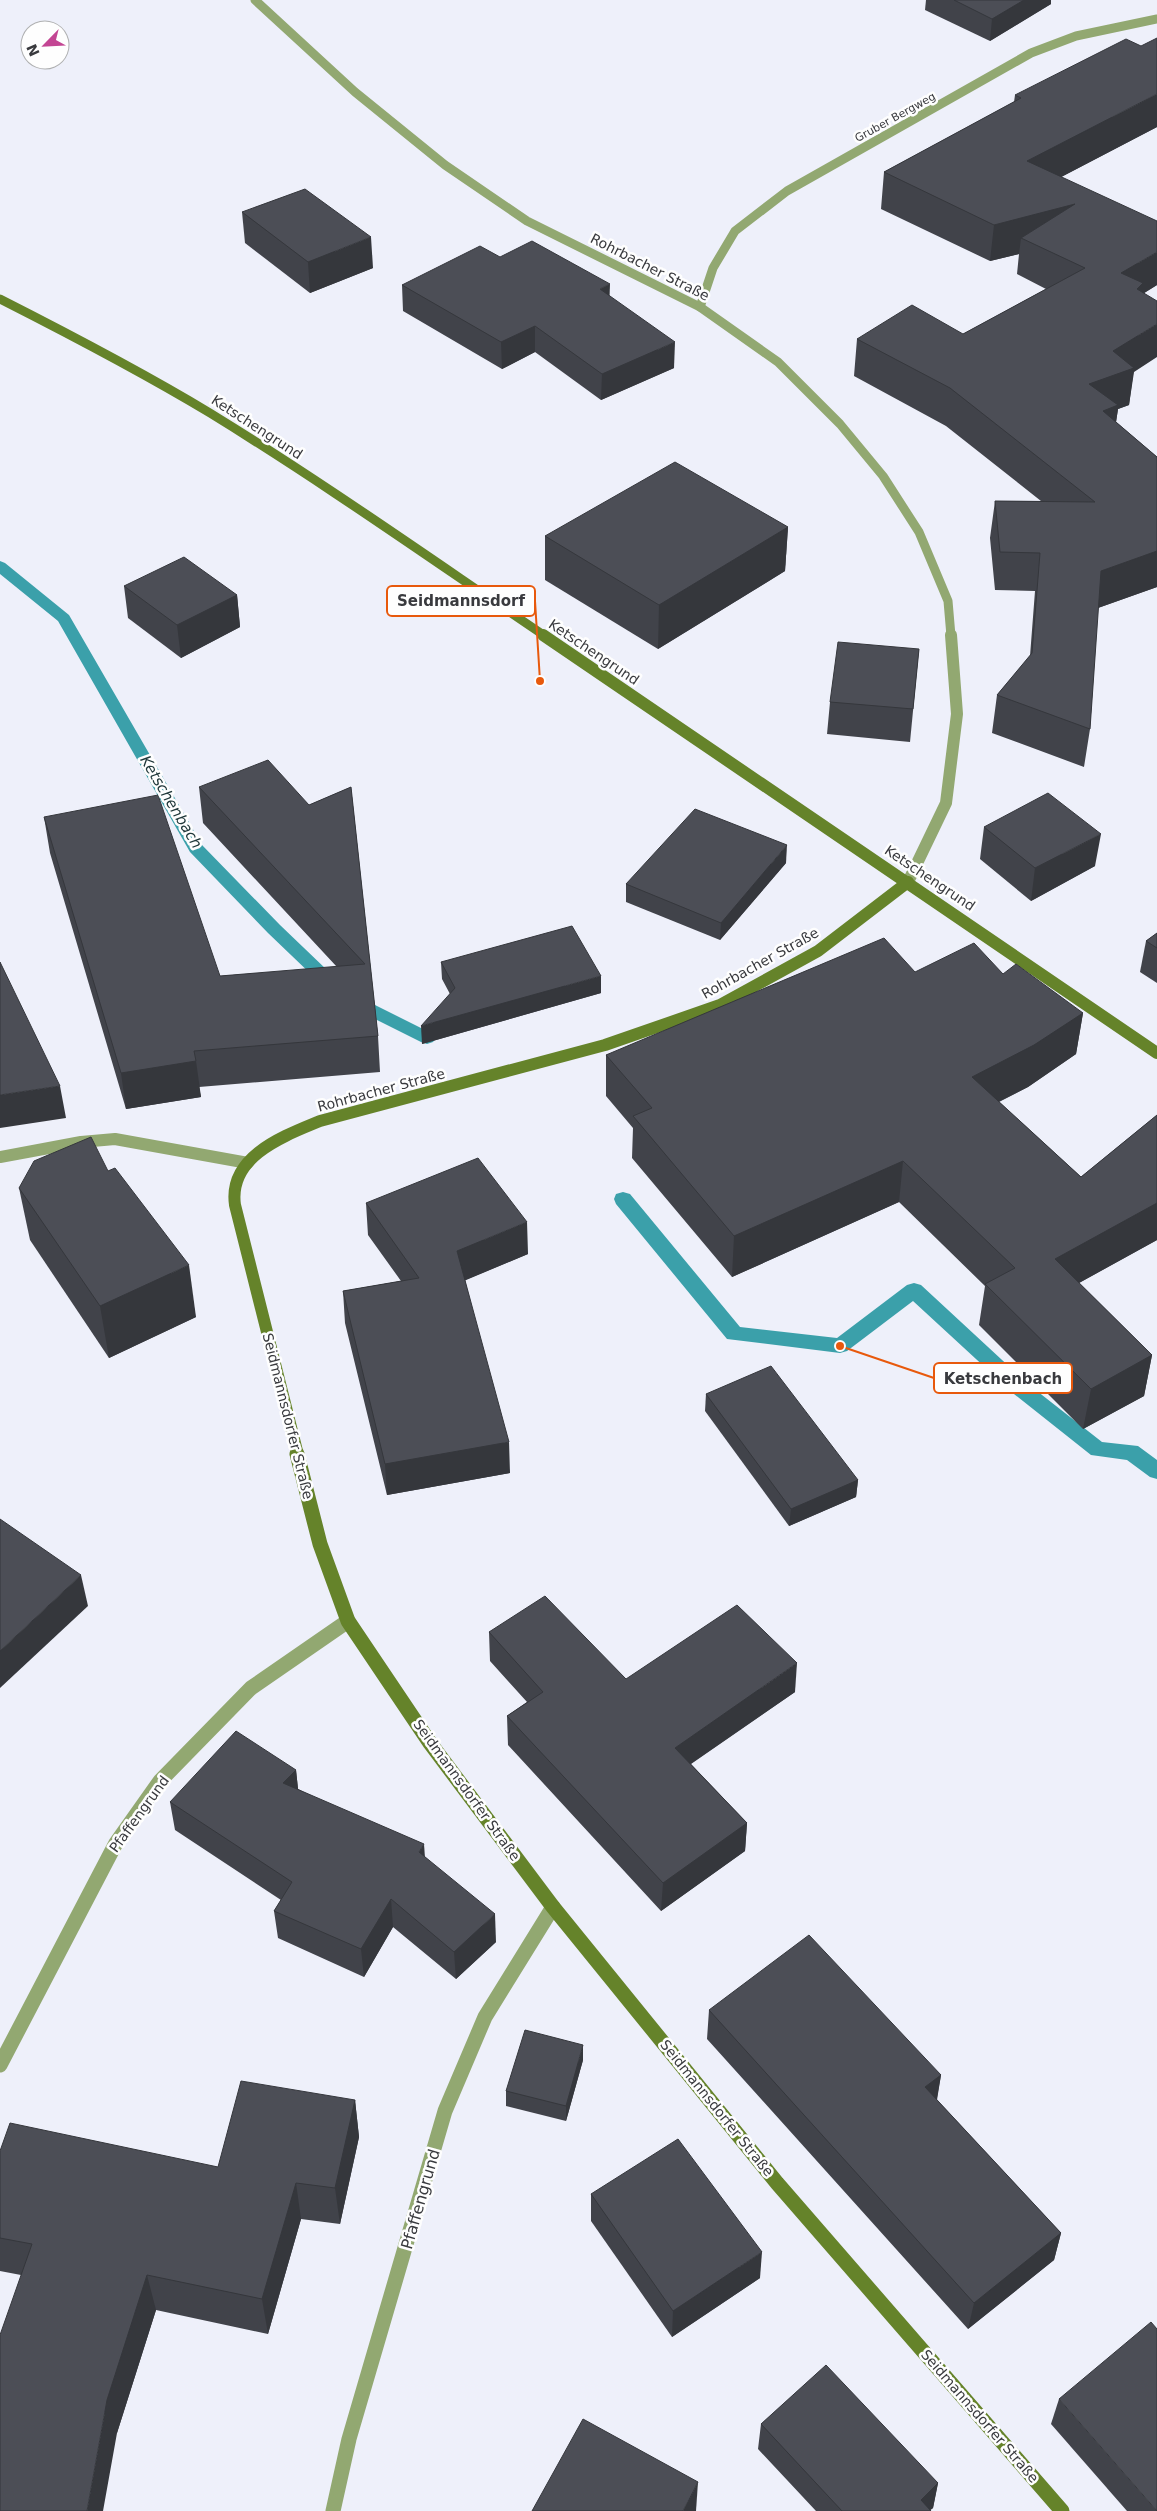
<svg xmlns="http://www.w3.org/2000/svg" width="1157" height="2511" font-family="'DejaVu Sans',sans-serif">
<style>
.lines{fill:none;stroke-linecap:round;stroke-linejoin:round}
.stream{fill:#3ba0aa;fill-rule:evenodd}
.street-far2{stroke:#92a871;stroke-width:9}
.street-far1{stroke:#92a871;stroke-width:12}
.street{stroke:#92a871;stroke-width:15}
.secondary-far2{stroke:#65832a;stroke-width:9}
.secondary-far1{stroke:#65832a;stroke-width:12}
.secondary{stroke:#65832a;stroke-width:15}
.wall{fill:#41434a}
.shaded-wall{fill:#35373c}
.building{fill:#4c4e56;stroke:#35373c}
.labels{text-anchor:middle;stroke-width:5;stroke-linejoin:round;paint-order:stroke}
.far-street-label{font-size:11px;fill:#393a3e;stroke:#fefefe}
.street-label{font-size:14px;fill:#393a3e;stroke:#fefefe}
.water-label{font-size:15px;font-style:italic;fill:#20383a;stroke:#fefefe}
.near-street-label{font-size:16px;fill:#393a3e;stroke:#fefefe}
.leader{fill:none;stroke:#e8590c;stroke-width:2}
.callout-dot{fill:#e8590c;stroke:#fefefe;stroke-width:2}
.callout{fill:#fefefe;stroke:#e8590c;stroke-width:2}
.callout-label{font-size:15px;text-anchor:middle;font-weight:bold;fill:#393a3e}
</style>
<rect width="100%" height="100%" fill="#eef0fa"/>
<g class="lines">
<g class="stream">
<path d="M0,561L5,563L69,615L202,845L280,925L351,993L433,1034L436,1038L433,1042L427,1044L421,1042L339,1001L268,933L190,852L58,621L0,574Z"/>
<path d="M623,1192L630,1194L740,1327L837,1338L907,1285L914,1283L921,1285L1028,1384L1102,1442L1138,1446L1157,1460V1479L1150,1477L1127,1460L1091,1455L1014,1394L913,1301L847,1351L840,1353L727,1339L616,1204L614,1199L616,1194Z"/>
</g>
<g class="street-far2">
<path d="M255,0L355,92L445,165L527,221L700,307L778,362L840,424L883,476L919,532L948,601L951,636"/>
<path d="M700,307L713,268L735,231L787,191L1031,53L1076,36L1157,19"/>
</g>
<g class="street-far1">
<path d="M908,882L946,803L957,714L951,635"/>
<path d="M0,1157L81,1142L115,1139L248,1163"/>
</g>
<g class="street">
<path d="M0,2065L116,1843L160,1781L251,1688L348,1621"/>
<path d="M333,2511L349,2439L445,2111L485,2017L553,1907"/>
</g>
<path class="secondary-far2" d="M0,299C71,335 142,372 210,413C324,483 434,561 545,636"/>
<g class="secondary-far1">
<path d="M543,635L1157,1053"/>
<path d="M298,1455L235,1205C228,1156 284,1136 320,1121L605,1045L720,1005L818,951L908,882"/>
</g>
<path class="secondary" d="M297,1454L320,1544L348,1621L430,1743L553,1907L777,2183L1062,2511"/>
</g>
<g class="wall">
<path d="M926,0H1051V4L990,41L925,10Z"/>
<path d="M1015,95L1157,127L1061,177L1157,285L1144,293L1129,405L1118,409L1116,422L1157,457V587L1098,608L1090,729L1084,767L992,733L997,695L1030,656L1035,591L995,590L990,538L995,501H1041L946,426L854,376L857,339L963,334L1046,289L1017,274L1019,254L990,261L881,209L884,172L1014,102Z"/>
<path d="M242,212L373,268L310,293L245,243Z"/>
<path d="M500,257L610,296L674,368L601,400L535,352L502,369L403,311L402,285Z"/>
<path d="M788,527L785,571L658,649L545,580V536Z"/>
<path d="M124,586L237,595L240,627L181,658L128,618Z"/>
<path d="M919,649L910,742L827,734L830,702Z"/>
<path d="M199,787L309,805L351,787L378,1036L380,1072L199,1087L201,1097L126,1109L50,853L44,817L220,976L337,967L203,823Z"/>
<path d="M984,827L1095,866L1031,901L980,859Z"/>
<path d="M786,863L720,940L626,902V884Z"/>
<path d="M1157,933V983L1140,972L1146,941Z"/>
<path d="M441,962L601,993L422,1044L450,994L442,979Z"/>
<path d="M915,972L1003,974L1083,1013L1076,1054L1028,1087L999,1102L1081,1177L1157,1115V1240L1079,1283L1152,1355L1144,1396L1083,1429L979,1325L985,1286L899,1202L732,1277L632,1158L633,1128L606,1096V1055Z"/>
<path d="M108,1171L196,1317L109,1358L30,1240L19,1188Z"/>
<path d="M366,1203L528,1254L465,1280L510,1473L387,1495L345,1323L343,1291L401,1281L368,1235Z"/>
<path d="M706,1394L858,1480L856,1497L789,1526L705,1411Z"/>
<path d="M489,1632L626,1679L795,1692L691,1764L747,1823L745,1851L661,1911L508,1745L507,1716L527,1702L490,1661Z"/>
<path d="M296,1770L298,1789L425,1857L496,1942L456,1979L393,1927L364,1977L278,1938L274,1911L281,1900L175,1830L170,1802Z"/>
<path d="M709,2010L941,2075L937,2100L1061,2233L1054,2260L968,2329L707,2039Z"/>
<path d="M583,2060L566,2121L506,2106V2091Z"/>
<path d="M355,2100L359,2137L340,2224L301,2219L268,2334L156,2310L117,2433L21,2275L0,2271V2151L218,2167Z"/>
<path d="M591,2194L760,2278L672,2337L591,2221Z"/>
<path d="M1059,2399L1157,2511H1127L1051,2424Z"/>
<path d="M761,2424L938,2483L933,2508L930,2510L931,2511H816L758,2449Z"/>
</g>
<g class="shaded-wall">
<path d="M1024,0H1051V4L990,41L992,19Z"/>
<path d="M1157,94V127L1023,197L1027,161Z"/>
<path d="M1075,204L1021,238L1019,254L990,261L994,225Z"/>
<path d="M371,237L373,268L310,293L308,262Z"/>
<path d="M1157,252V285L1141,295L1121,273Z"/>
<path d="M610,284L609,311L600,289Z"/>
<path d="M1157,324V357L1134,372L1129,405L1118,409L1113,442L1089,384L1113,351Z"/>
<path d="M535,326V352L502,369L501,342Z"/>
<path d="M675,342L674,368L601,400L602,374Z"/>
<path d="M788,527L785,571L658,649L659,605Z"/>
<path d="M1157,551V587L1095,609L1101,571Z"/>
<path d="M237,595L240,627L181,658L177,625Z"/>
<path d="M1101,834L1095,866L1031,901L1035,868Z"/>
<path d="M787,845L786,863L720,940L721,923Z"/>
<path d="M601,976V993L422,1044L421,1026Z"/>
<path d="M1083,1013L1076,1054L1028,1087L966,1118L972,1077Z"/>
<path d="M196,1061L201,1097L126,1109L121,1073Z"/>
<path d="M60,1086L66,1118L0,1128V1095Z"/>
<path d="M903,1161L899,1202L732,1277L734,1236Z"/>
<path d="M1157,1203V1240L1048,1300L1055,1259Z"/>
<path d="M527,1222L528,1254L459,1283L457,1251Z"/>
<path d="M189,1265L196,1317L109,1358L100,1306Z"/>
<path d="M1152,1355L1144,1396L1083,1429L1091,1389Z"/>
<path d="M509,1442L510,1473L387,1495L385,1464Z"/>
<path d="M858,1480L856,1497L789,1526L791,1509Z"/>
<path d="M81,1575L88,1606L0,1688V1651Z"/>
<path d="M797,1663L795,1692L673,1776L675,1748Z"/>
<path d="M296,1770L299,1798L283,1783Z"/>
<path d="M747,1823L745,1851L661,1911L663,1883Z"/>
<path d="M424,1844L426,1872L419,1852Z"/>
<path d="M391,1899L393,1927L364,1977L361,1949Z"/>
<path d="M495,1914L496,1942L456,1979L454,1952Z"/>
<path d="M583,2045V2060L566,2121V2106Z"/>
<path d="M941,2075L936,2103L925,2087Z"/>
<path d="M355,2100L359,2137L340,2224L335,2188Z"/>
<path d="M296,2183L301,2219L268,2334L262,2299Z"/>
<path d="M1061,2233L1054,2260L968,2329L974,2303Z"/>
<path d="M762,2252L760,2278L672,2337L673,2311Z"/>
<path d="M147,2275L156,2310L117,2433L103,2511H87L107,2400Z"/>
<path d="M698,2482L696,2511H683Z"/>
<path d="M938,2483L933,2508L929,2511L921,2500Z"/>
</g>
<g class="building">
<path d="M954,0H1024L992,19Z"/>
<path d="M1157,38V94L1027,161L1157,221V252L1121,273L1143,283L1137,289L1157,301V324L1113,351L1134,368L1089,384L1118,405L1103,411L1157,457V551L1101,571L1090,729L997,695L1032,653L1040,553L1000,552L995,501L1095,502L950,388L857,339L912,305L963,334L1085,268L1021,238L1075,204L994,225L884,172L1021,98L1015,95L1126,39L1141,46Z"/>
<path d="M305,189L371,237L308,262L242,212Z"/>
<path d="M532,241L610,284L600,289L675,342L602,374L535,326L501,342L402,285L480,246L500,257Z"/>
<path d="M675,462L788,527L659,605L545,536Z"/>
<path d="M184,557L237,595L177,625L124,586Z"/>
<path d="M838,642L919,649L913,709L830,702Z"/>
<path d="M268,760L309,805L351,787L378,1036L194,1051L196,1061L121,1073L44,817L158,795L220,976L365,964L199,787Z"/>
<path d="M1048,793L1101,834L1035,868L984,827Z"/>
<path d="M695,809L787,845L721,923L626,884Z"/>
<path d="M572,926L601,976L421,1026L455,988L441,962Z"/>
<path d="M1157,933V948L1146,941Z"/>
<path d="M884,938L915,972L974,943L1003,974L1016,964L1083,1013L1034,1045L972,1077L1081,1177L1157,1115V1203L1055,1259L1152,1355L1091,1389L985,1284L1015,1268L903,1161L734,1236L633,1116L652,1108L606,1055Z"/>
<path d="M0,962L60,1086L0,1095Z"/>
<path d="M91,1137L108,1171L115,1168L189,1265L100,1306L19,1188L34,1161Z"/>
<path d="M478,1158L527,1222L457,1251L509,1442L385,1464L343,1291L419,1278L366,1203Z"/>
<path d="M771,1366L858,1480L791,1509L706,1394Z"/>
<path d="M0,1519L81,1575L0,1651Z"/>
<path d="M545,1596L626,1679L737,1605L797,1663L675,1748L747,1823L663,1883L507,1716L543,1692L489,1632Z"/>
<path d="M236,1731L296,1770L283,1783L424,1844L419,1852L495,1914L454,1952L391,1899L361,1949L274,1911L292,1882L170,1802Z"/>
<path d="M809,1935L941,2075L925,2087L1061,2233L974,2303L709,2010Z"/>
<path d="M525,2030L583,2045L566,2106L506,2091Z"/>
<path d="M241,2081L355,2100L335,2188L296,2183L262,2299L147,2275L107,2400L87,2511H0V2335L32,2244L0,2238V2151L10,2123L218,2167Z"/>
<path d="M678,2139L762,2252L673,2311L591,2194Z"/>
<path d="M1151,2322L1157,2329V2511L1059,2399Z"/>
<path d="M826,2365L938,2483L921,2500L931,2511H842L761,2424Z"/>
<path d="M583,2419L698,2482L683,2511H532Z"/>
</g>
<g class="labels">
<g class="far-street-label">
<text transform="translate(895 117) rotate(-29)" y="4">Gruber Bergweg</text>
</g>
<g class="street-label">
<text transform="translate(650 267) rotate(27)" y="5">Rohrbacher Straße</text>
<text transform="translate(257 427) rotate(33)" y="5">Ketschengrund</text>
<text transform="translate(594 652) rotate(34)" y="5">Ketschengrund</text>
<text transform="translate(930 878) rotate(34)" y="5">Ketschengrund</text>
<text transform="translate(760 963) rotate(-29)" y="5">Rohrbacher Straße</text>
<text transform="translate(381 1090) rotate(-15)" y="5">Rohrbacher Straße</text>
<text transform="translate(288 1416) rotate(76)" y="5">Seidmannsdorfer Straße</text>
<text transform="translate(467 1790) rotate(54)" y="5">Seidmannsdorfer Straße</text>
<text transform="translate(139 1814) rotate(-54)" y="5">Pfaffengrund</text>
<text transform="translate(717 2108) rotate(51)" y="5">Seidmannsdorfer Straße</text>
<text transform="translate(980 2416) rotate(49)" y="5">Seidmannsdorfer Straße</text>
</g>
<g class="water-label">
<text transform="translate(171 802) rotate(59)" y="5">Ketschenbach</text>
</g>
<g class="near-street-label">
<text transform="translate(420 2199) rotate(-74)" y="6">Pfaffengrund</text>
</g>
</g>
<path class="leader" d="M540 681L535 601M840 1346L934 1378"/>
<g class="callout-dot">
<circle cx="540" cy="681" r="5"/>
<circle cx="840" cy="1346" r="5"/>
</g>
<g class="callout">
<rect x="387" y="586" width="148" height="30" rx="5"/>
<rect x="934" y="1363" width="138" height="30" rx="5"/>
</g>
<g class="callout-label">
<text x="461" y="606">Seidmannsdorf</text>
<text x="1003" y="1384">Ketschenbach</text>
</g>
<g transform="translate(45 45) rotate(246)"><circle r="24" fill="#fefefe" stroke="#afb0b1"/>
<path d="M0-4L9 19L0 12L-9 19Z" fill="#c34593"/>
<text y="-8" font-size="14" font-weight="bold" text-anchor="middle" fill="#393a3e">N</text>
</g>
</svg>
